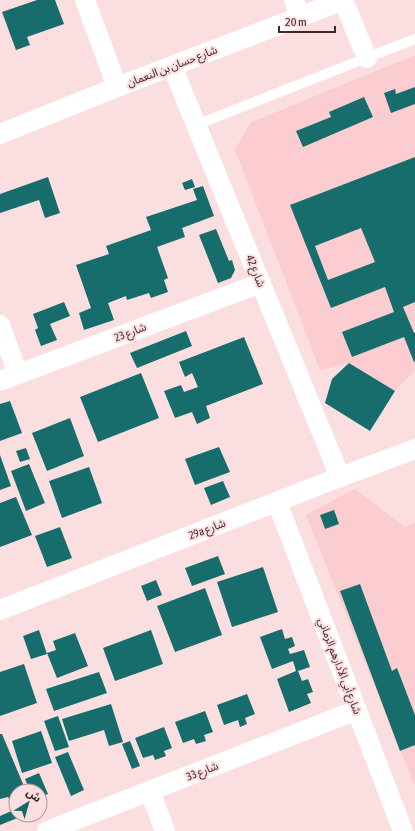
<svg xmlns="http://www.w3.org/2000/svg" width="415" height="831" font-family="'Asap Condensed','Noto Sans Arabic',sans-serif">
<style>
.built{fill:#fbcdd0}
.building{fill:#166d6c;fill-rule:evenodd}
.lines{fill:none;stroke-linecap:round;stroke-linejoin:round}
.lane{stroke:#fff;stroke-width:10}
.street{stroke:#fff;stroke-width:20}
.labels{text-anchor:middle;stroke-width:4;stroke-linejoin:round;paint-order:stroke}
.street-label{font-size:11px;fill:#402729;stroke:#fadee0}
</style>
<rect width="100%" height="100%" fill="#fadee0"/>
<g class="built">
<path d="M415,55V370L395,391L350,363L320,370L235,150L250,123Z"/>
<path d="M355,489L405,527L415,523V786L306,515Z"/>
</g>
<g class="building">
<path d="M37,0H55L64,24L27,37L30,45L16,50L2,12Z"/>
<path d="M415,87V104L391,113L384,93L395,89L396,94Z"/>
<path d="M364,97L373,117L303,147L296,131L331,117L329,112Z"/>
<path d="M415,157V302L403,307L414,333L415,332V361L414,362L404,337L352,357L342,332L394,312L385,287L331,308L290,205ZM361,228L375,262L328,280L315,246Z"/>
<path d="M48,177L60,213L45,218L39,200L0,213V194Z"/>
<path d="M192,179L195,187L185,190L182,183Z"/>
<path d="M203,186L214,216L182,228L185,237L157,247L168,278L164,280L168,292L151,298L149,293L127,300L126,296L108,303L114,320L84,330L79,313L91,308L76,265L109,254L106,246L151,230L146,217L197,200L193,189Z"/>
<path d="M216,229L229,261L232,260L235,270L231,278L218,283L199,235Z"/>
<path d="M64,302L70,316L50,324L57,340L41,346L35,330L38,328L33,314Z"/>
<path d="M186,331L192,346L137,368L130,353Z"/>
<path d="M244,337L263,384L206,406L210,418L197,424L192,412L175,418L164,391L181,385L184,392L198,387L192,373L185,377L179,362Z"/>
<path d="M349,363L395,391L370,431L325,403L332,379Z"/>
<path d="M141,373L159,418L98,442L80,397Z"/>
<path d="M10,401L22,433L0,441V404Z"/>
<path d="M70,418L84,456L47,471L32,433Z"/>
<path d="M219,447L230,472L195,485L185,459Z"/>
<path d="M26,448L30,459L20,462L16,451Z"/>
<path d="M0,455L11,486L0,490Z"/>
<path d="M29,464L45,503L26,511L11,471Z"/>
<path d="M89,467L102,503L62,518L49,481Z"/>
<path d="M223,481L230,497L211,505L204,488Z"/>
<path d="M16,497L32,535L0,547V503Z"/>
<path d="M334,510L339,524L325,529L320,515Z"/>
<path d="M60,527L72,558L47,567L35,536Z"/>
<path d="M218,556L225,574L192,586L185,568Z"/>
<path d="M263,567L278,612L232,627L217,582Z"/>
<path d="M156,580L162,595L147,601L141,586Z"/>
<path d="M360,584L392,671L397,668L415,715V745L400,751L340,591Z"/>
<path d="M205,588L222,635L175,652L157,606Z"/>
<path d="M282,629L285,639L292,637L295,646L288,649L290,654L304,650L310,667L298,671L302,681L308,679L313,692L307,694L311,703L289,712L277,679L296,671L293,661L272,669L260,637Z"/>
<path d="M39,630L47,654L31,659L23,636Z"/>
<path d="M151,630L163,664L115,681L103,648Z"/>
<path d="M75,633L88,666L57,678L47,653L56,650L53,641Z"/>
<path d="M24,664L37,703L0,716V672Z"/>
<path d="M99,672L107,693L54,711L46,689Z"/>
<path d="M247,694L255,714L245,718L247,724L240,727L238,720L224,725L217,705Z"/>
<path d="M111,704L123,742L109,746L104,730L69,741L62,719Z"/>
<path d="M205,711L213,732L204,735L206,741L196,744L194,739L183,743L175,722Z"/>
<path d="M58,716L69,747L55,751L44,721Z"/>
<path d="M164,727L172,748L164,751L166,756L155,760L153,755L143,758L135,738Z"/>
<path d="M41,731L52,763L22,773L12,741Z"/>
<path d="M0,734H2L26,791H16V797L9,799L8,797L0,799Z"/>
<path d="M130,741L140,766L132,769L122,744Z"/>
<path d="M68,752L84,790L71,796L55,757Z"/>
<path d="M39,773L48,794L40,797V791H30L25,779Z"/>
<path d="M16,809V815H25L0,825V816Z"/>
</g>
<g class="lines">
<path class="lane" d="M196,125L415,39"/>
<g class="street">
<path d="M85,0L117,87"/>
<path d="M294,0L300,17"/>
<path d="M343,0L367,58"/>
<path d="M172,66L340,477"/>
<path d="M0,134L117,87L344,0"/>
<path d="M0,325L18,374"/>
<path d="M0,381L261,283"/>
<path d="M277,502L403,831"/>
<path d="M0,610L340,477L415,449"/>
<path d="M150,791L165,831"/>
<path d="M47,831L357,710"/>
</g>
</g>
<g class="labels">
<g class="street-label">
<text transform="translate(172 66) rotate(-21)" y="4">شارع حسان بن النعمان</text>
<text transform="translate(256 271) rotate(68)" y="4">شارع 42</text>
<text transform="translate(130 332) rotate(-21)" y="4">شارع 23</text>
<text transform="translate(207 529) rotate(-21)" y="4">29a شارع</text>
<text transform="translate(340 666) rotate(69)" y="4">شارع أبي الأدارهم الزماني</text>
<text transform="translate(202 771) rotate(-21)" y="4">شارع 33</text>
</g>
</g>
<g transform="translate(28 803) rotate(37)"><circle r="19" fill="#fadee0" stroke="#b09597"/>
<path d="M0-3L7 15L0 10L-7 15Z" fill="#196766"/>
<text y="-6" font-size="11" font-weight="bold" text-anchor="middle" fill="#402729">ش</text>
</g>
<path d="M279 26v6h56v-6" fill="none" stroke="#402729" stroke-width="2"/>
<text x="285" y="26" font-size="12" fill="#402729" stroke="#fadee0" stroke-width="3" paint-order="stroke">20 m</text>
</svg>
